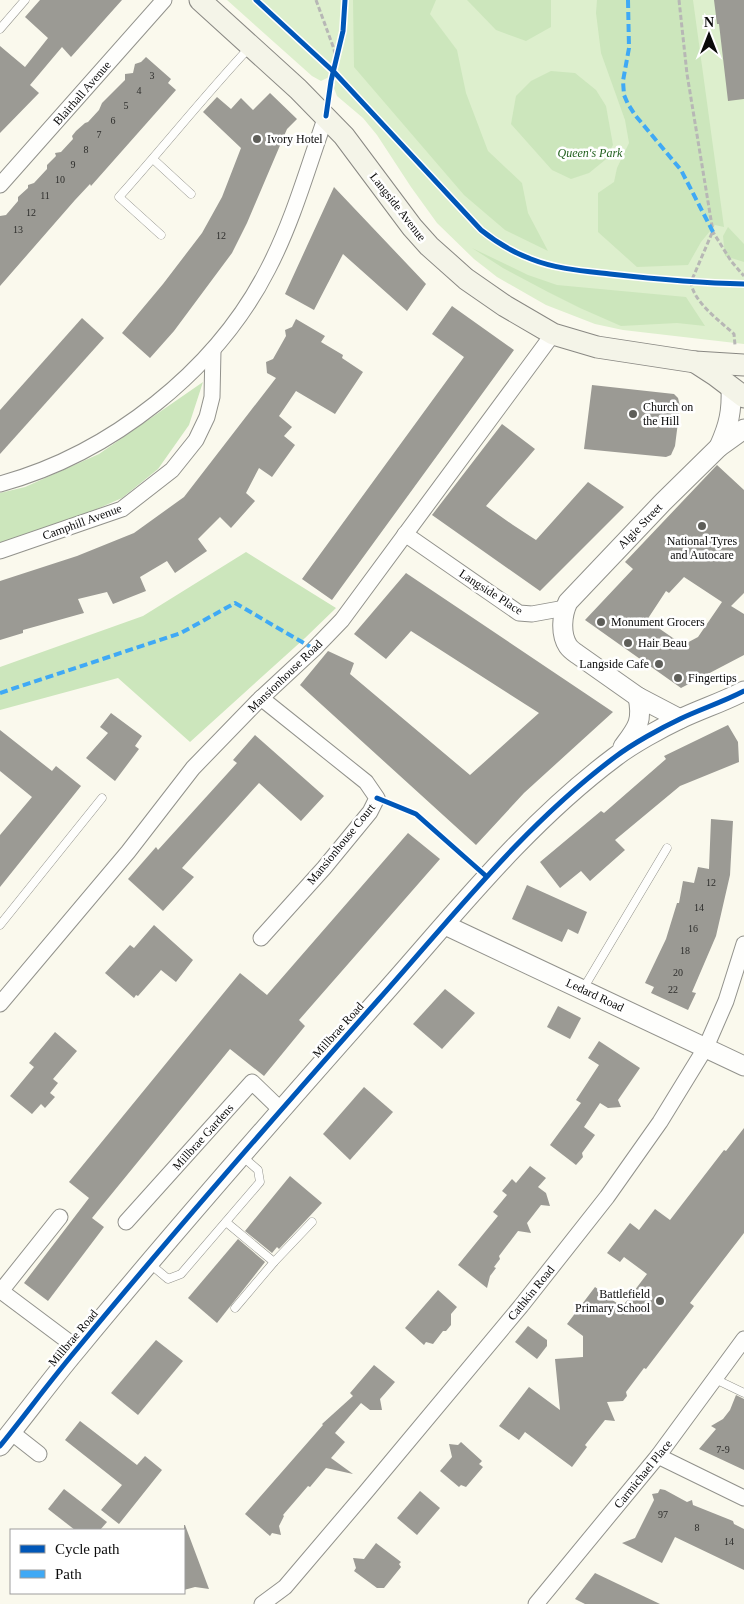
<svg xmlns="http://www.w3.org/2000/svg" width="744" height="1604" font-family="Georgia,serif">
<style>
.green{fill:#ddefcd}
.forest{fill:#cce6bc}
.building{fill:#9b9a94;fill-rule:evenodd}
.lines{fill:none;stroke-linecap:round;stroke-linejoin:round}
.service-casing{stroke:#92928c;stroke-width:9}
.minor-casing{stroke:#92928c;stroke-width:17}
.tertiary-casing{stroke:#92928c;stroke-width:21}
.secondary-casing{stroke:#898883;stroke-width:23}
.path{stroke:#b7b7b5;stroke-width:3;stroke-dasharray:5 2.5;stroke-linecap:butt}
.service{stroke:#fefefc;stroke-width:8}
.minor{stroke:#fefefc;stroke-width:15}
.tertiary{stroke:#fefefc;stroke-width:19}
.secondary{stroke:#f4f4e8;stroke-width:21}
.quiet{stroke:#3fa9f5;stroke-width:4;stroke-dasharray:8 4;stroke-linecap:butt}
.cycleway-casing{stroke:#fff;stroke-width:8}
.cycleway{stroke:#0057b8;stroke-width:5}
.poi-dot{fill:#5e5e59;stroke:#fff;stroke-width:2}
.labels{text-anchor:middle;stroke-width:5;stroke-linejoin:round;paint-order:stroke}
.number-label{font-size:10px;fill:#2e2e2c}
.street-label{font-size:12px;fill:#0a0a0a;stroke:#fff}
.poi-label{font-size:12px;fill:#0a0a0a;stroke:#fff;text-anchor:start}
.park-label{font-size:12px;font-style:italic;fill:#205f1d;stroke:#fff}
</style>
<rect width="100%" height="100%" fill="#faf9ed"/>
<path class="green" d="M227,0H744V344L623,330L595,324L546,305L497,277L474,259L437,223L411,187L377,135L363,118L337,96L334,88L335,84L327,78L321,81L312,76Z"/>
<g class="forest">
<path d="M353,0H436L430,14L457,50L466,93L488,151L522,183L528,213L548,251L505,230L464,195L354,67Z"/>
<path d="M467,0H551V27L526,41L496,30Z"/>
<path d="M597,0H693L724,227L715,225L701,242L688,265L637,267L598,232V193L614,182L617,168L629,143L625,120L601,53L596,13Z"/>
<path d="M551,71L575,73L596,90L606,106L613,145L605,160L589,173L571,179L552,170L511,124L516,96L531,81Z"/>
<path d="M728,227L744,244V262L725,256L723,236Z"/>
<path d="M472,248L528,275L557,285L686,297L705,326L677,323L621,326L580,308L548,292L503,268Z"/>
<path d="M203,382L189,425L158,469L122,498L72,520L0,543V493L25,487L99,454Z"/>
<path d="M246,552L336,608L305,638L190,742L118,678L0,710V667L143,616Z"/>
</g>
<g class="building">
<path d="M40,0H122L71,57L62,47L30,85L39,93L0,133V46L25,67L48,38L25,17Z"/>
<path d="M714,0H744V99L728,101L719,24H717Z"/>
<path d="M146,57L171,79L168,83L176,90L91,186L90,184L75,200L0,286V216L6,215L18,201V197L28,188V185L34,183L47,169V165L56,156L55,153L61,152L73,139L72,136L76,131L85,123L88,122L99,110L102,103L125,80V74L133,73L135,64L141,62Z"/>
<path d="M270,93L297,119L287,129L247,223L232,253L174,331L150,358L122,333L163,284L202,233L222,197L241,148L203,112L217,97L231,109L241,98L253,110Z"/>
<path d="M334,187L426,284L407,311L343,254L314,310L285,294Z"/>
<path d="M452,306L514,350L332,600L302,579L464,357L432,334Z"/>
<path d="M82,318L104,338L0,454V410Z"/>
<path d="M296,319L325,336L321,342L343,355L342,358L363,372L335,414L296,391L279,416L292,427L284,436L295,445L272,477L259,468L246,493L255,501L231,528L220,517L198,539L207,551L175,573L167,561L140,577L146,591L113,604L107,592L78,599L84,613L23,630V633L0,640V581L77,556L134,533L184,497L276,378L267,373L266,362L273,359L286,336L285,330L292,327Z"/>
<path d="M592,385L674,394L678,398L680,406L675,446L671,455L666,457L584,449Z"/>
<path d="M502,424L535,449L486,506L513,525L536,540L588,482L624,507L540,591L432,515Z"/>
<path d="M717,465L744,490V593L731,606L744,614V655L681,688L585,620L633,569L625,562ZM684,577L722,602L698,637L683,645L647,620L666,591L669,593Z"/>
<path d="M406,573L613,712L524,793L476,845L300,685L328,651L354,663L350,674L470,775L539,713L411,631L386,659L354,634Z"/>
<path d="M111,713L142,736L135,746L139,749L115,781L86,758L108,733L100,727Z"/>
<path d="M728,725L738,742L739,762L680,786L615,840L625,850L590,881L581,871L560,888L540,862L601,811L604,813L666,759L664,756Z"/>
<path d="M0,730L52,771L56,766L81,786L0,887V835L32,797L0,771Z"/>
<path d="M255,735L324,796L301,821L259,783L182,868L194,877L163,911L128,879L156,847L158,850L237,763L233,760Z"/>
<path d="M711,819L733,821L730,875L716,936L692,992L696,993L688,1010L651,993L654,987L645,983L666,939L677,903H679L683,881L694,883L698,867L709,869Z"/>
<path d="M408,833L440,859L299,1020L305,1026L264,1076L230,1049L92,1218L104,1227L48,1301L24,1283L89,1198L69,1182L240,973L267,995Z"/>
<path d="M527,885L587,912L578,934L568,929L562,942L512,919Z"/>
<path d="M154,925L193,960L176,982L161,970L138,996L136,995L134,998L105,973L130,945L134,948Z"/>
<path d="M445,989L475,1013L442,1049L413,1024Z"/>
<path d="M558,1006L581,1018L570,1039L547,1027Z"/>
<path d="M55,1032L77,1051L53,1079L58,1083L50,1093L55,1097L45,1108L41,1104L32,1114L10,1096L34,1067L29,1063Z"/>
<path d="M599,1041L640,1068L618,1100L621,1107L608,1108L600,1103L584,1127L595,1135L582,1153L583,1157L576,1165L550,1145L581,1103L576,1100L599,1065L588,1058Z"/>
<path d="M364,1087L393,1112L350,1160L323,1134Z"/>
<path d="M744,1128V1233L690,1303L694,1306L646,1369L644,1368L626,1392L627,1396L623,1401L607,1402L615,1421L605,1420L585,1445L587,1447L572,1467L525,1432L519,1440L499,1426L529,1387L560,1410L555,1359L583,1357V1336L567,1324L595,1287L622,1307L647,1274L624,1257L620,1262L607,1253L630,1223L639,1230L655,1209L670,1220L724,1150L726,1151Z"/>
<path d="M530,1166L546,1178L538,1187L546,1193L550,1206L541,1205L527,1223L531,1233L518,1231L499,1256L500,1259L494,1267L496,1268L490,1276L487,1288L458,1265L498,1216L493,1212L507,1195L502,1191L512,1179L516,1183Z"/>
<path d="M290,1176L322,1203L279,1249L277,1247L272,1253L245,1231Z"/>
<path d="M238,1239L265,1262L217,1323L188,1298Z"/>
<path d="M438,1290L457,1307L451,1314V1325L446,1331H443L433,1344L426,1342L424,1345L405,1328Z"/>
<path d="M528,1326L547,1340V1346L537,1359L515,1342Z"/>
<path d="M156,1340L183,1361L138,1415L111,1393Z"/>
<path d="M374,1365L395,1382L380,1399L382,1410H370L361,1403L335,1433L345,1442L331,1458L353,1474L326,1468L310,1487L308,1486L283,1515L284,1516L279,1526L281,1535L272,1533L270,1536L245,1514L323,1425L322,1424L353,1396L350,1393Z"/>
<path d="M736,1395L744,1399V1470L699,1449L716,1429L711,1426L723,1419L730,1410Z"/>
<path d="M80,1421L137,1465L145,1456L162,1470L119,1524L101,1510L122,1485L65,1440Z"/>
<path d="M461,1442L482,1461L479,1464L483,1467L466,1487L461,1485L459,1487L440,1471L452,1457L449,1444L458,1445Z"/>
<path d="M64,1489L107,1522L100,1530H75L48,1509Z"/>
<path d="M660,1489L665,1490L687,1502L692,1500L693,1505L733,1521L734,1524L744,1529V1570L675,1537L662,1563L622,1543L635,1538L654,1500L652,1494L658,1493Z"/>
<path d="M420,1491L440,1508L417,1535L397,1518Z"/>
<path d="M184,1525H185L209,1589L195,1587L184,1590Z"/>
<path d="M376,1543L401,1562L399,1564L401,1567L384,1588H377L354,1571L356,1568L353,1558L364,1559Z"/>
<path d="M595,1573L660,1604H585L575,1599Z"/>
</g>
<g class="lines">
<g class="service-casing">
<g id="service">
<path d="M0,29L25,0"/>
<path d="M153,159L191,194"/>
<path d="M161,235L119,197C163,148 204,96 249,48"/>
<path d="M0,925L102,798"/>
<path d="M583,989L667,848"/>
<path d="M226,1222L274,1262"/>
<path d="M149,1263L168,1279L181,1274L260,1182L258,1170L242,1156"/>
<path d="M235,1308L274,1262L312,1222"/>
<path d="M715,1379L744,1393"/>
</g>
</g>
<g class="minor-casing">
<g id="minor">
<path d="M0,185L164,0"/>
<path d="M0,484C110,454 216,371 268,269C293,221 308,167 326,116"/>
<path d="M405,534L519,613L532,614L565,608"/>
<path d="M0,551L122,509L172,470L196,440L207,417L212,397L213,350"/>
<path d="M261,698L366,782L377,798L370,812L324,868L261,938"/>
<path d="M0,1004L128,852L193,768L258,701L314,649L342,620L553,334"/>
<path d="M60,1217L1,1291L77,1348"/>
<path d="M126,1222L252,1082L281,1110"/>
<path d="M11,1432L39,1454"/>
<path d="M658,1456L744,1498"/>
<path d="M262,1604L285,1587L365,1493L521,1306L607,1197L660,1122L706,1047L726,1001L744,944"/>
<path d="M536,1604L658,1456L744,1339"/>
</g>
</g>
<g class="tertiary-casing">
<g id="tertiary">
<path d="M719,447C729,425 732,411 731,387"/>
<path d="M680,719L638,697L577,654C574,652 570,649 568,646C560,634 562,614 568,602L663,502L719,447L744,429"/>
<path d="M623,747C637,728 643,722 638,697"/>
<path d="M445,925L744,1066"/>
<path d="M0,1446C26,1414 50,1381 77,1349C175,1230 277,1114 379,999C454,915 524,825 615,757C632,744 661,728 680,719C701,709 723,702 744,691"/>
</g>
</g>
<g class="secondary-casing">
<g id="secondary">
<path d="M200,0L298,89L344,136L412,227L429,246L466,279L505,306L553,334L597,347L695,362L744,365"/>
<path d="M695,362L715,375L744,397"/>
</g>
</g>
<g class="path">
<path d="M316,0L334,49L336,61"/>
<path d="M679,0L687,74L713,232L731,261L744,276"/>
<path d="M712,233L691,282C693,302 720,321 734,334L735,345"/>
</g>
<use href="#service" class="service"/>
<use href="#minor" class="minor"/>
<use href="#tertiary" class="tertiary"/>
<use href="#secondary" class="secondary"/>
<g class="quiet">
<path d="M628,0L629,48L623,81L624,95L628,104L635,115L681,170L713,232"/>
<path d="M0,693L181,633L235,603L314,649"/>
</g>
<g class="cycleway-casing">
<g id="cycleway">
<path d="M256,0L334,72L481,230C496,242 512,252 531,259C556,269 583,271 610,274C655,279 699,283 744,284"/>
<path d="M326,116L331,81L343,31L345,0"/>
<path d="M377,798L416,814L486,876"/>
<path d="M0,1446C26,1414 50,1381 77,1349C175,1230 277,1114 379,999C454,915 524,825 615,757C632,744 661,728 680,719C701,709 723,702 744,691"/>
</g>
</g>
<use href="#cycleway" class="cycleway"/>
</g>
<g class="poi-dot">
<circle cx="257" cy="139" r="5"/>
<circle cx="633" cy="414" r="5"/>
<circle cx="702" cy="526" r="5"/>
<circle cx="601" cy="622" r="5"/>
<circle cx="628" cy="643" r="5"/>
<circle cx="659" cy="664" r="5"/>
<circle cx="678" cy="678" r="5"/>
<circle cx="660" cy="1301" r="5"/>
</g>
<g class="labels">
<g class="number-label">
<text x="152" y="79">3</text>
<text x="139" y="94">4</text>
<text x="126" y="109">5</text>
<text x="113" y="124">6</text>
<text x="99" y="138">7</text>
<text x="86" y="153">8</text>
<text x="73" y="168">9</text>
<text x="60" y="183">10</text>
<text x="45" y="199">11</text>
<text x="31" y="216">12</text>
<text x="18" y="233">13</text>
<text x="221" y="239">12</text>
<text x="711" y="886">12</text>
<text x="699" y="911">14</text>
<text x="693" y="932">16</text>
<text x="685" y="954">18</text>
<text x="678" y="976">20</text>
<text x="673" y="993">22</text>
<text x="723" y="1453">7-9</text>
<text x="663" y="1518">97</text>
<text x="697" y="1531">8</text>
<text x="729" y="1545">14</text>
</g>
<g class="street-label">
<text transform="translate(82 93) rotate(-49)" y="4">Blairhall Avenue</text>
<text transform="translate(398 207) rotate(52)" y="4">Langside Avenue</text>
<text transform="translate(82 522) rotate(-20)" y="4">Camphill Avenue</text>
<text transform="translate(640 526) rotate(-46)" y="4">Algie Street</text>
<text transform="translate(491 592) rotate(33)" y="4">Langside Place</text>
<text transform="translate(285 676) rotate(-44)" y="4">Mansionhouse Road</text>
<text transform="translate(341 844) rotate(-51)" y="4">Mansionhouse Court</text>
<text transform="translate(595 995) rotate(25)" y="4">Ledard Road</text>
<text transform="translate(338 1030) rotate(-48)" y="4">Millbrae Road</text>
<text transform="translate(203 1137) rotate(-48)" y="4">Millbrae Gardens</text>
<text transform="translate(531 1293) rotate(-51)" y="4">Cathkin Road</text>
<text transform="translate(73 1338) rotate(-50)" y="4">Millbrae Road</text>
<text transform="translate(643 1474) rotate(-51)" y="4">Carmichael Place</text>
</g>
<g class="poi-label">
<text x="267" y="143">Ivory Hotel</text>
<text x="643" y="411">Church on<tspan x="643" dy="14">the Hill</tspan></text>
<text x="702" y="545" text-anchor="middle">National Tyres<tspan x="702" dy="14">and Autocare</tspan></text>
<text x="611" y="626">Monument Grocers</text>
<text x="638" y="647">Hair Beau</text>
<text x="649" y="668" text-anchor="end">Langside Cafe</text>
<text x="688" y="682">Fingertips</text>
<text x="650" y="1298" text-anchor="end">Battlefield<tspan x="650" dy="14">Primary School</tspan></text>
</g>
<g class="park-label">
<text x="590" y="157">Queen's Park</text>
</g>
</g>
<rect x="10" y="1529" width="175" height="65" fill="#ffffff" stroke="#9d9d9d"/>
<rect x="20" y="1545" width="25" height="8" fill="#0057b8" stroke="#9d9d9d"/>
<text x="55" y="1554" font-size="15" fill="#0a0a0a">Cycle path</text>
<rect x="20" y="1570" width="25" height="8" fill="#3fa9f5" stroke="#9d9d9d"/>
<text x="55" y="1579" font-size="15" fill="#0a0a0a">Path</text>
<g transform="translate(709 35)" stroke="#ffffff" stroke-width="4" paint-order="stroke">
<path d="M0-4L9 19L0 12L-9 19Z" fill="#0a0a0a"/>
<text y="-8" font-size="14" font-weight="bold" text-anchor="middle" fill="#0a0a0a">N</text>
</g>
</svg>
